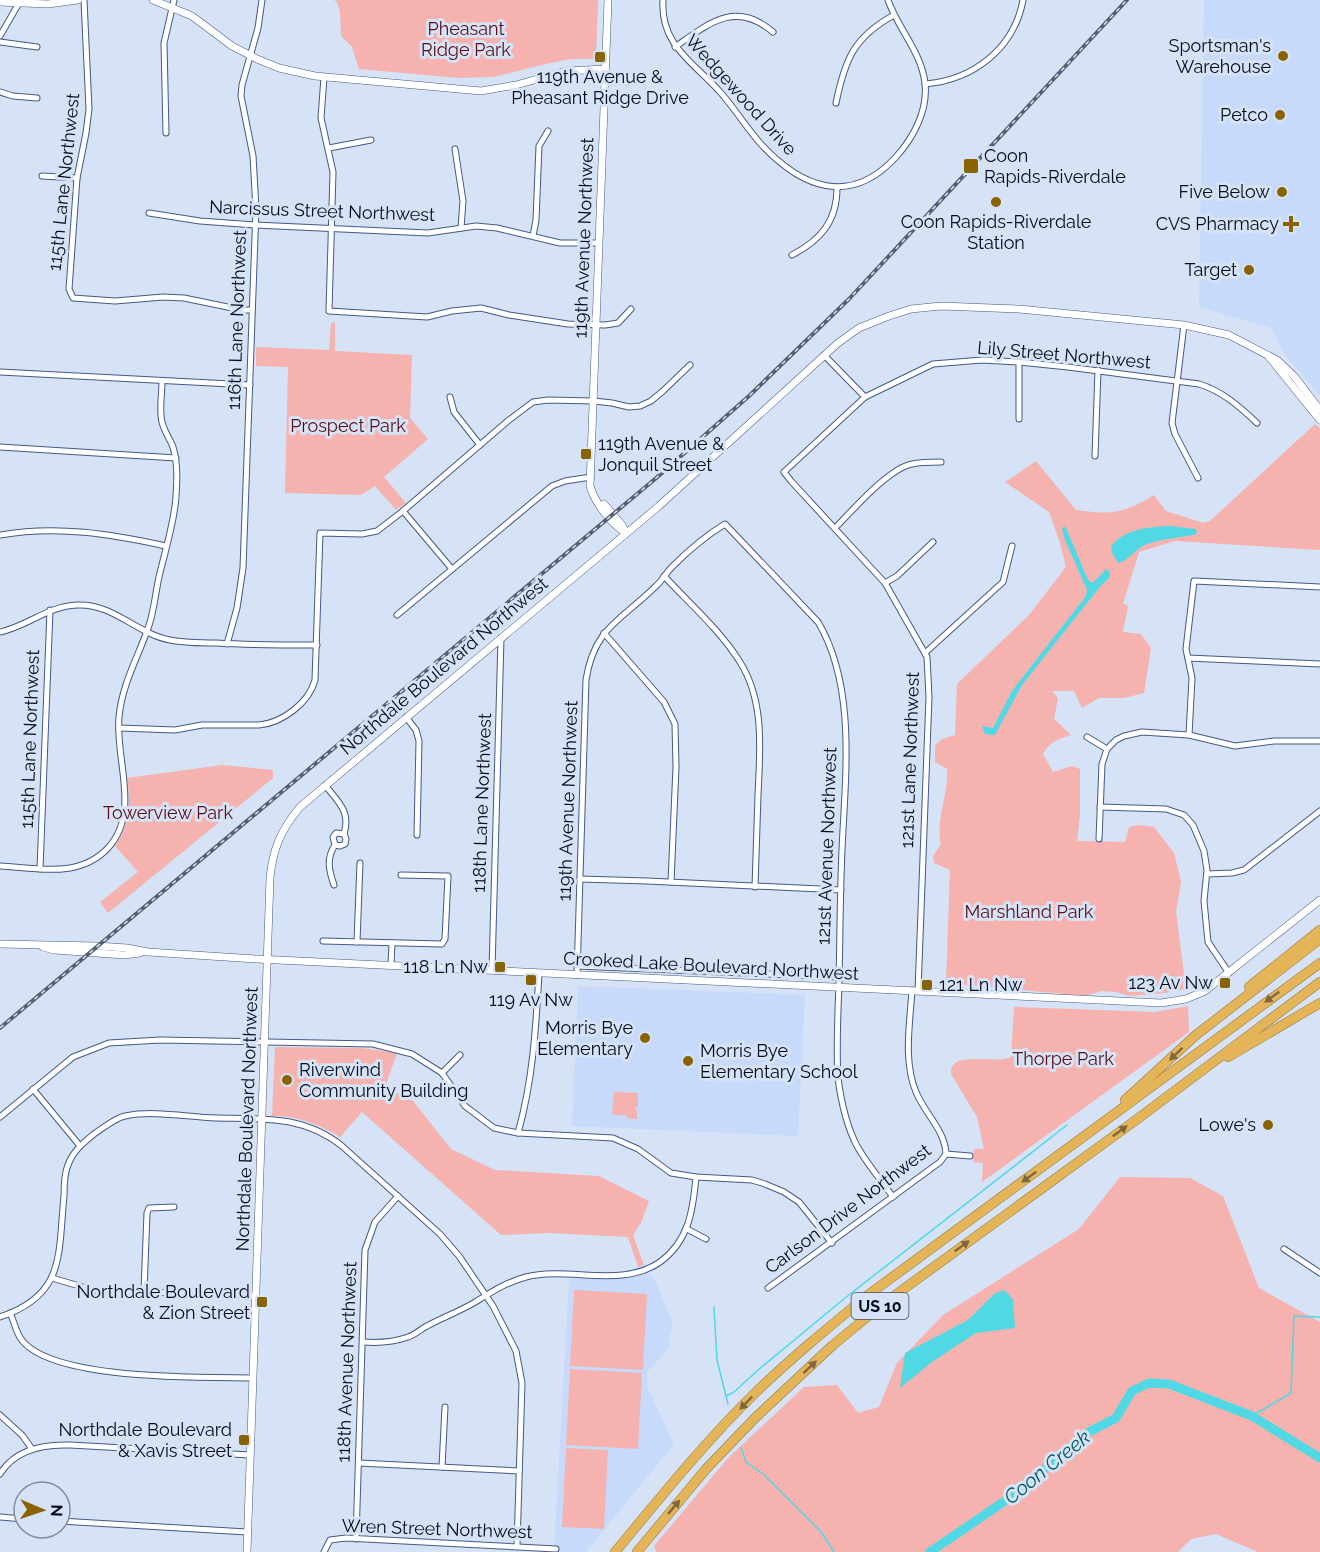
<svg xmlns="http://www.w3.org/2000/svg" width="1320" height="1552" font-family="Raleway,sans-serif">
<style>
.built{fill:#c7dafc}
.green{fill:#f5b2ae}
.water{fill:#50d9e4}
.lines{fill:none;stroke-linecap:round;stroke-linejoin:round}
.stream{stroke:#50d9e4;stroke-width:1.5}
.river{stroke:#50d9e4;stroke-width:9}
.minor-casing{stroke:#435a86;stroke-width:7}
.tertiary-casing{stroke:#435a86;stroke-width:8}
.motorway-casing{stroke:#957943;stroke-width:10}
.minor{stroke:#fff;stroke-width:5}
.tertiary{stroke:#fff;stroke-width:7}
.motorway{stroke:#e3b458;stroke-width:9}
.rail-casing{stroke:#565f71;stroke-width:4}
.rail{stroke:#d6e2f6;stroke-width:1.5;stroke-dasharray:4.5;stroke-linecap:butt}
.oneway{fill:#7f683d}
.poi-dot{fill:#896300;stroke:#d6e2f6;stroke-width:2}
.labels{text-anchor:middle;stroke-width:6;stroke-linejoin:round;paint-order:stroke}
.shield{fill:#d6e2f6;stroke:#434c5d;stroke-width:1.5}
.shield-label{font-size:16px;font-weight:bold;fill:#040c1c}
.park-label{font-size:18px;fill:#590e15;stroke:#d6e2f6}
.poi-label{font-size:18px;fill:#040c1c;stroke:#d6e2f6;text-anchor:end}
.street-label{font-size:18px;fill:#040c1c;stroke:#d6e2f6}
.water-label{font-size:20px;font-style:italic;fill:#01585d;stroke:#d6e2f6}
</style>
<rect width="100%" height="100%" fill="#d6e2f6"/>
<g class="built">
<path d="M1204,0H1320V395L1285,355L1271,328L1199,307Z"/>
<path d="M578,986L805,995L798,1136L572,1126Z"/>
<path d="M648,1274L655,1280L673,1324L669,1338V1348L647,1372V1386L674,1444L586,1552H554L569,1279L624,1278Z"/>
</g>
<g class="green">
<path d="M334,0H598L596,59H571L550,63L494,77L459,78L359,69L352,47L341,36L340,12L337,2Z"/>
<path d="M335,322V351L412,355L410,418L428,439L384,477L406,503L396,510L375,486L361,495L285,493L288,367L256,366V347L329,350L331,323Z"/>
<path d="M1315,424L1320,428V550L1175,541L1139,552L1123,604L1128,606L1123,632L1141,634L1151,648L1144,693L1124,698H1099L1082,708L1074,691H1052L1058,698L1054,719L1071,735C1059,739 1049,742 1043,754L1053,772L1072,766L1080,769V815L1077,841L1125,842L1129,827L1139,825L1154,827L1174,853L1179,873L1181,882L1176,912L1186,989L1165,993L1130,996L1116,992L1101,991L1085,996L946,983L950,870L934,863L933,856L941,844C935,819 949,795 947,769L935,762V745L942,739L955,735L957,684L1029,615L1066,567L1060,543L1049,512L1005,482L1036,461L1076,510C1111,515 1123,514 1154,495L1166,511L1203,523L1210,521Z"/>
<path d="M222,765L273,770V778L108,913L100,902L138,872L115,846C130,824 131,803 127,778Z"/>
<path d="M1188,1006L1189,1032L982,1182L983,1163L973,1162L974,1149H984L977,1117L951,1074C949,1049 996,1065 1011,1057L1014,1007L1155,1012Z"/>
<path d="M275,1047L361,1048L397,1053L385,1087L413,1101L451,1149L495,1170L599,1176L649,1201L641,1223L633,1235L644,1265L638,1267L628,1237L550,1233L501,1235L362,1112L340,1137C318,1124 299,1116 272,1116Z"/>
<path d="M614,1092L638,1093V1106L635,1109L637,1111V1119H629L625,1115H614L612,1113Z"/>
<path d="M1120,1177L1190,1178L1223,1196L1259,1288L1320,1322V1552H1258L1216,1534L1191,1539L1178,1552H656L654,1546L728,1458L804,1387L837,1385L858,1413L879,1407L897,1363L943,1315L1079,1229Z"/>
<path d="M574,1290L647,1294L643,1370L570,1366Z"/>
<path d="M570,1369L642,1373L638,1449L566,1445Z"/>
<path d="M566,1448L608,1450L604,1529L562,1527Z"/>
</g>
<g class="water">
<path d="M1064,526L1066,528L1088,580L1093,583L1106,569L1109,571L1110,577L1099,588L1022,685L995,735L985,734L982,726L993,728L1012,691L1086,596L1087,590L1065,540L1062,529Z"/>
<path d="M1169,526L1196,529L1197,534C1180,538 1162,538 1145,545C1134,550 1130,560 1118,563L1112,553L1111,546C1125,529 1148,527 1169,526Z"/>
<path d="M1005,1290L1013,1300L1015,1328L976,1333L932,1362L900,1388L905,1353L968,1320L994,1294Z"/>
</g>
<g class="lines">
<g class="stream">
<path d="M714,1307L717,1360L728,1404"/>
<path d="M726,1396L734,1392L758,1370L845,1298L1067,1125"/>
<path d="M1252,1416L1291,1393L1294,1316L1320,1317"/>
<path d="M741,1448L746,1462L763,1474L821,1532L834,1552"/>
</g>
<path class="river" d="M930,1552L1018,1492L1087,1433L1116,1418L1132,1391L1149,1383L1169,1384L1252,1416L1320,1458"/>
<g class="minor-casing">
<g id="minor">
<path d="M84,0L89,109L86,133L77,178L69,289L73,298L115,301L163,297L184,298L242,310H251"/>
<path d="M663,0C660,46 695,63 721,93C735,109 746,127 760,143C801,188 850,207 896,157C914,137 928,110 925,83C921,51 898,29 888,0"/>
<path d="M0,36L19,3"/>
<path d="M0,42L37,47"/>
<path d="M675,47C709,23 736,0 773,32"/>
<path d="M324,77L321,118L333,172L329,311L427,317L452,311L481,308L509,315L568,324L605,325L618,323L631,309"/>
<path d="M925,84C973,80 1014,49 1023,0"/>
<path d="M0,92L13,96L37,98"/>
<path d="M836,103C845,59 854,37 894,15"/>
<path d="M166,133L164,43L174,0"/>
<path d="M329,148L371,140"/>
<path d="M455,149L463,201L461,228"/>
<path d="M42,176L77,178"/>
<path d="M149,213L200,221L255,225L428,233L476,226L497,228L560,243H599"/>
<path d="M533,236L536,220L539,146L548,131"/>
<path d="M792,255C821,240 837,221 837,188"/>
<path d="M1184,325L1172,423L1175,434L1198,478"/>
<path d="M824,355L865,397"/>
<path d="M0,372L250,385"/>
<path d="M450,397L454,412L480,445"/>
<path d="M1019,419V362"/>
<path d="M0,447L176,458"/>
<path d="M1095,456L1098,370"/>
<path d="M403,511L452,569"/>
<path d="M835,528C852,511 889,468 912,464C921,462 931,462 941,462"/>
<path d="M0,535C57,525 111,534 166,546"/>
<path d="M664,576C690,604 720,630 740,662C765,702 760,750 758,795C757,826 756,856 755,887"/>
<path d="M885,583L897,576L933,542"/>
<path d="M397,615L552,486L565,481L591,477"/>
<path d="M0,632C28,626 48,606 77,605C113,603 137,634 170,640C185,643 201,643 216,643C250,645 283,645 317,645"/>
<path d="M604,633L664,702L675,724L676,767L671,882"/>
<path d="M227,644L237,608L243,568L256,209L253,156L241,96L242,85L258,28L262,0"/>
<path d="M925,653L1003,582L1012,546"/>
<path d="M1188,658L1320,664"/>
<path d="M406,717L416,730L419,741L417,835"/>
<path d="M119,728L175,730L202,725H259C282,723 309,703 315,680L320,533L362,534L377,531L403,511L509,420L533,402L548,400L594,401L612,403L629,407L640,406L651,401L663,391L690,365"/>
<path d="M1189,735L1192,678L1186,649L1194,581L1320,587"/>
<path d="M1087,737L1107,749"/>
<path d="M325,785C338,802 351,811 344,834"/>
<path d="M1100,807L1166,809L1184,815L1193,825L1204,851L1207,870L1204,901L1208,942L1229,973"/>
<path d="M1099,839L1102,764L1107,749L1116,740L1124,736L1142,732L1189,735L1235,746L1274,741H1320"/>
<path d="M0,866C37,868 79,879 108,848C141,812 115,760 119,717C122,685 137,659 147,631C154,614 155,595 159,577C165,551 174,524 176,497C177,480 178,464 173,447C170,439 164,431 162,422C159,410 162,394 162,381"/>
<path d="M40,869L50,610"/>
<path d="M1207,874L1232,873L1244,870L1320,811"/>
<path d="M580,879L647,881L841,890"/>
<path d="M334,885C329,871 326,858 335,845L333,837L336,833L344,834L346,839L345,844L340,846L335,845"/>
<path d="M323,941L442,944L445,939L448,876L401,875"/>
<path d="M357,942L360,863"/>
<path d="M391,965L392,943"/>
<path d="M577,966L839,977"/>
<path d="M492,970L501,638"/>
<path d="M577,975L586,680C594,627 622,620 656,586C663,580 667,571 674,565C689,550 707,535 725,524L818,622C857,687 845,778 842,850C840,894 840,938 839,982C838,1014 836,1046 838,1078C841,1101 846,1125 857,1146C867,1164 881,1180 893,1197"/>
<path d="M912,990C910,1023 903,1061 916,1092C925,1114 945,1130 946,1154"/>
<path d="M918,991L929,697L927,657L885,583L791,481L784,472L865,397L933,364L982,360L1019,362L1068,367L1199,384C1222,391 1239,406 1257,423"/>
<path d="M442,1073L460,1055"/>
<path d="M33,1089L80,1146"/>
<path d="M0,1117L73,1057L109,1043L160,1040L373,1044L412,1054L442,1073L465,1106L494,1128L518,1133L613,1138L638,1149L671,1173L696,1177L752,1180L765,1184L784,1192L799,1202L832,1243"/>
<path d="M518,1133C533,1080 536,1027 539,973"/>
<path d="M946,1154L970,1156"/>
<path d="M687,1229L706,1239"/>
<path d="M1284,1249L1320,1273"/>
<path d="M52,1278L93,1290L256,1296"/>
<path d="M768,1288L940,1162L946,1154"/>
<path d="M144,1291L147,1213L149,1208L174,1207"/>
<path d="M10,1313C14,1321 16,1332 21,1339C51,1381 203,1377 253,1378"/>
<path d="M0,1317C66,1295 58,1254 64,1196C64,1186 64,1174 68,1165C73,1151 83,1143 94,1134C103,1128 115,1118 125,1116C155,1110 186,1117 216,1118C263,1119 303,1115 342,1146L440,1234L459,1256L493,1306L516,1351L522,1383L517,1546"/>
<path d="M363,1342C377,1343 394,1342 408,1337C415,1335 421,1329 427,1326C443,1317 461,1311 477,1301C493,1291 507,1282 526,1277C569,1266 621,1289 660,1262C689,1241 693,1210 696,1177"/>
<path d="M0,1415L22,1435L32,1449"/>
<path d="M359,1463L519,1471"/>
<path d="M442,1467L445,1407"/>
<path d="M0,1474C15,1449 43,1444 70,1445L250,1455"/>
<path d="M0,1517L24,1519"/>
<path d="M60,1521L247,1532"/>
<path d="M356,1539L365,1250L375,1222L398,1196"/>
<path d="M324,1552L330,1540L346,1538L556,1549"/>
</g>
</g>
<g class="tertiary-casing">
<g id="tertiary">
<path d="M153,0L192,16L232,46L257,59L279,68L315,76L481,91L516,85L566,71L605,69"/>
<path d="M608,0L590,486C595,503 610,523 626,533"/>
<path d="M0,2L48,4L78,0"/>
<path d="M1269,357L1320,420"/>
<path d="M604,504L622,525L626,533"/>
<path d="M0,944L97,946L127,948L148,952L257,959L1161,1003L1186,999L1205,991L1320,900"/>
<path d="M43,947L54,950L124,955L140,953"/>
<path d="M247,1552L270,878C273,848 281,830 300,807L659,506L838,343L859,328L889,316L911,309L941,306L1019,309L1184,325L1229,335L1277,360L1294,376L1320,410"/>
</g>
</g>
<g class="motorway-casing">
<g id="motorway">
<path d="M1249,987L1320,930"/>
<path d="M1228,1057L1320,1003"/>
<path d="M1125,1100L1196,1035L1320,939"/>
<path d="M615,1552C660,1498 704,1443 754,1394C790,1359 829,1327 868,1295L1320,963"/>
<path d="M637,1552L706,1469L755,1418L833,1345L883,1304L1136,1120L1320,982"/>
</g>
</g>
<use href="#minor" class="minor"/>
<use href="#tertiary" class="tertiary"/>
<use href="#motorway" class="motorway"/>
<g class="rail-casing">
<path id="rail" d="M0,1028L655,479L749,396L849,299L1127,0"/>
</g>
<use href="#rail" class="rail"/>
</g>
<defs><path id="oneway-solid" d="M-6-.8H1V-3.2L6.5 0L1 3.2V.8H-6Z" transform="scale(1.5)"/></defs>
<g class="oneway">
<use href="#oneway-solid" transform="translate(1272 997) rotate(144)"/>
<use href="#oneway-solid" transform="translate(1176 1054) rotate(136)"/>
<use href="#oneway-solid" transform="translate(1120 1131) rotate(-36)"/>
<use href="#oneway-solid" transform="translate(1029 1177) rotate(144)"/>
<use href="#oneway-solid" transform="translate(962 1246) rotate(-36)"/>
<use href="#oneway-solid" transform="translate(810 1367) rotate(-43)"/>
<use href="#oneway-solid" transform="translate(746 1403) rotate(134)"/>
<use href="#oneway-solid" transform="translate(674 1507) rotate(-50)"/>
</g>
<g class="poi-dot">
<circle cx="1283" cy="56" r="6"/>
<rect x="594" y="51" width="12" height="12" rx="3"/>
<circle cx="1280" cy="115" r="6"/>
<rect x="963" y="158" width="16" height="16" rx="3"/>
<circle cx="1282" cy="192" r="6"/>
<circle cx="996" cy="202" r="6"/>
<path d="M1288 215h6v6h6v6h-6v6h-6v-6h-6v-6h6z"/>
<circle cx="1249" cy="270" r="6"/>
<rect x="580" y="448" width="12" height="12" rx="3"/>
<rect x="494" y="961" width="12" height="12" rx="3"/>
<rect x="525" y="974" width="12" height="12" rx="3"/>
<rect x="1219" y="977" width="12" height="12" rx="3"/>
<rect x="921" y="979" width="12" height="12" rx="3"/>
<circle cx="645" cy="1038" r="6"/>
<circle cx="688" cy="1061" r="6"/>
<circle cx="287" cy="1080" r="6"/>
<circle cx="1268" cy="1125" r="6"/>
<rect x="256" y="1296" width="12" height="12" rx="3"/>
<rect x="238" y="1434" width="12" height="12" rx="3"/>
</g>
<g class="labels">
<rect class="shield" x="851.5" y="1293" width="57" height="26" rx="4.5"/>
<g class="shield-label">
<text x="880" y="1312">US 10</text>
</g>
<g class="park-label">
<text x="466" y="35">Pheasant<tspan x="466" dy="21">Ridge Park</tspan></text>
<text x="348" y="432">Prospect Park</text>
<text x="168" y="819">Towerview Park</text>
<text x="1029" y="918">Marshland Park</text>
<text x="1063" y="1065">Thorpe Park</text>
</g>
<g class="poi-label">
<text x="1271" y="52">Sportsman's<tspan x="1271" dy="21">Warehouse</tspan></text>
<text x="600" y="83" text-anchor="middle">119th Avenue &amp;<tspan x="600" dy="21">Pheasant Ridge Drive</tspan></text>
<text x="1268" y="121">Petco</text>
<text x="984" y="162" text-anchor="start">Coon<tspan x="984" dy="21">Rapids-Riverdale</tspan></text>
<text x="1270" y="198">Five Below</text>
<text x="996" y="228" text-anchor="middle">Coon Rapids-Riverdale<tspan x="996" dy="21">Station</tspan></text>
<text x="1279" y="230">CVS Pharmacy</text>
<text x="1237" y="276">Target</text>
<text x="598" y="450" text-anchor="start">119th Avenue &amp;<tspan x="598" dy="21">Jonquil Street</tspan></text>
<text x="488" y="973">118 Ln Nw</text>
<text x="1213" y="989">123 Av Nw</text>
<text x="939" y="991" text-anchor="start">121 Ln Nw</text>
<text x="531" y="1006" text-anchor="middle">119 Av Nw</text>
<text x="633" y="1034">Morris Bye<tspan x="633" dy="21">Elementary</tspan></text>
<text x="700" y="1057" text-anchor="start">Morris Bye<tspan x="700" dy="21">Elementary School</tspan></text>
<text x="299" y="1076" text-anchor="start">Riverwind<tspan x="299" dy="21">Community Building</tspan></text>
<text x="1256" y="1131">Lowe's</text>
<text x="250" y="1298">Northdale Boulevard<tspan x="250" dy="21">&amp; Zion Street</tspan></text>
<text x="232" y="1436">Northdale Boulevard<tspan x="232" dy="21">&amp; Xavis Street</tspan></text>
</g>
<g class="street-label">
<text transform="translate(741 95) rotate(48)" y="6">Wedgewood Drive</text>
<text transform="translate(64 182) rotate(-84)" y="6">115th Lane Northwest</text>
<text transform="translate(322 211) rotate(2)" y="6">Narcissus Street Northwest</text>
<text transform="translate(584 238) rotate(-88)" y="6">119th Avenue Northwest</text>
<text transform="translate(237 320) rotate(-88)" y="6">116th Lane Northwest</text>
<text transform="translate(1064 355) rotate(5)" y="6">Lily Street Northwest</text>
<text transform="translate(444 666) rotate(-40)" y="6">Northdale Boulevard Northwest</text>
<text transform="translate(30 739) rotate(-88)" y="6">115th Lane Northwest</text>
<text transform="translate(910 760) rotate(-88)" y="6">121st Lane Northwest</text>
<text transform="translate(568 801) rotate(-88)" y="6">119th Avenue Northwest</text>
<text transform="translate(482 803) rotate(-88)" y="6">118th Lane Northwest</text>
<text transform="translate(827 846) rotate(-88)" y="6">121st Avenue Northwest</text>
<text transform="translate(711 966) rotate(3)" y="6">Crooked Lake Boulevard Northwest</text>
<text transform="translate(247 1119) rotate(-88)" y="6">Northdale Boulevard Northwest</text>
<text transform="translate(848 1209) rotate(-37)" y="6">Carlson Drive Northwest</text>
<text transform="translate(347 1362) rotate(-88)" y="6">118th Avenue Northwest</text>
<text transform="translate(437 1529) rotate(2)" y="6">Wren Street Northwest</text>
</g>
<g class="water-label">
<text transform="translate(1047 1467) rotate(-39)" y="7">Coon Creek</text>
</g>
</g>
<g transform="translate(42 1510) rotate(92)"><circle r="28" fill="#d6e2f6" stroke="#828c9f" stroke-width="1.5"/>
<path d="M0-4.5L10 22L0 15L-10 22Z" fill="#896300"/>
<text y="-9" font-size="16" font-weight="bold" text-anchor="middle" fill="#040c1c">N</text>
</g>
</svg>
